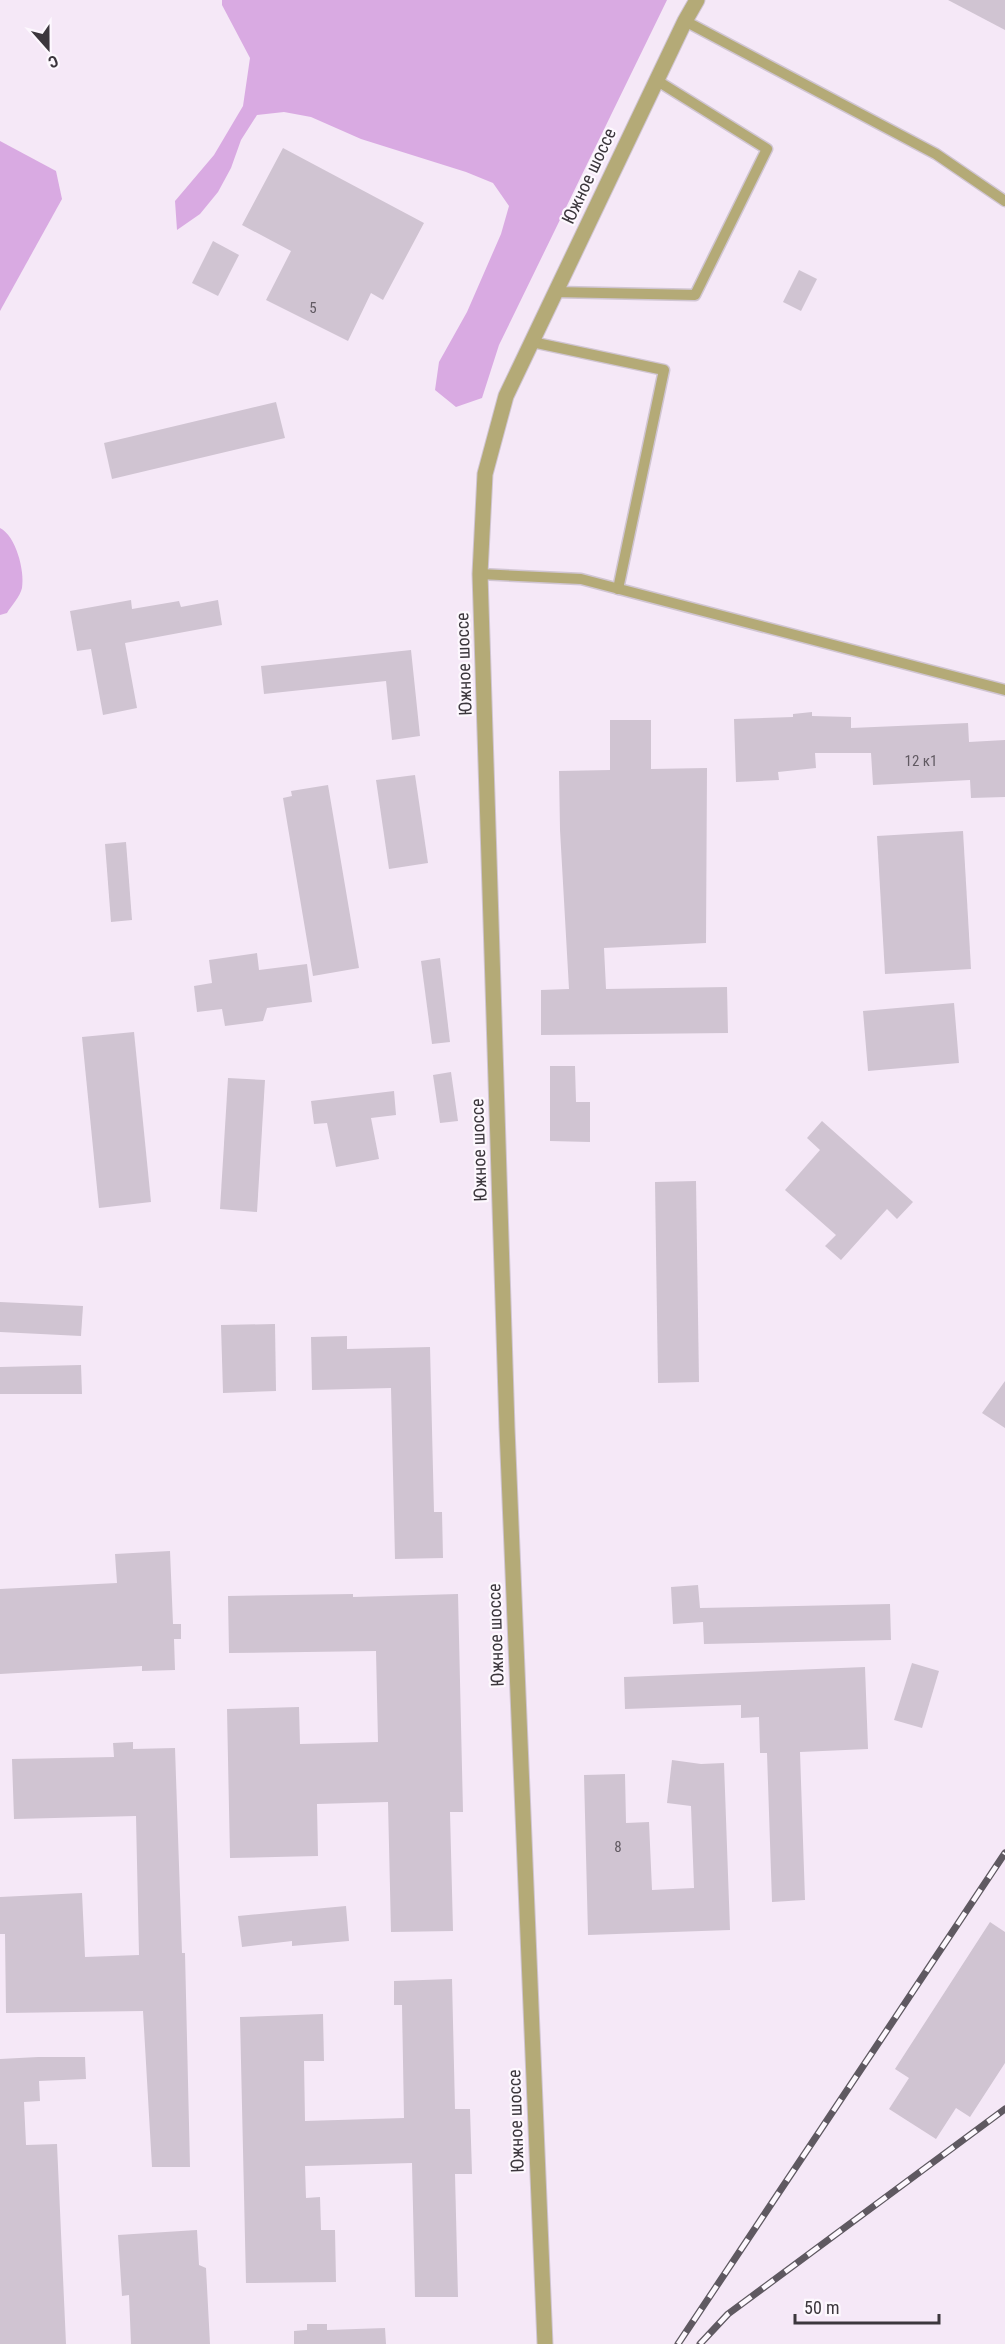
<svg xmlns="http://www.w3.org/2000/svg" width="1005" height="2344" font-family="'Roboto Condensed',sans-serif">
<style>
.forest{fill:#d9aae2}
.building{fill:#d0c4d2}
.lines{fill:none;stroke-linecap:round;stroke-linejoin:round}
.service-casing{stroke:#d0c5d2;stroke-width:13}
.minor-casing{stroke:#d0c5d2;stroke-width:17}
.service{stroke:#b4aa77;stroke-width:10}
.minor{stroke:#b4aa77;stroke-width:15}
.rail-casing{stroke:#5f5961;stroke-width:7}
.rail{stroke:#fdf8fe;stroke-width:4.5;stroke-dasharray:14;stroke-linecap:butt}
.labels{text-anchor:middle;stroke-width:4.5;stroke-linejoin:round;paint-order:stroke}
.number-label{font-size:15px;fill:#615a62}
.street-label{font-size:18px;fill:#3c373d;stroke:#fdf8fe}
</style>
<rect width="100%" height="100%" fill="#f5e8f7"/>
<g class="forest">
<path d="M222,0H667L499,345L482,398L456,407L435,390L439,362L467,312L501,234L509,206L493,183L466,172L361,139L311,117L284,112L257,115L241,140L231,168L218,192L200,214L177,230L175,201L214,155L243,106L250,58L222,5Z"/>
<path d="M0,141L56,171L62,199L0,311Z"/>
<path d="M0,528C16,536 25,571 22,588C20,597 11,606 7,613L0,615Z"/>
</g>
<g class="building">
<path d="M948,0H1005V30Z"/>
<path d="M283,148L424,223L383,300L371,293L348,341L266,300L291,251L242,225Z"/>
<path d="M213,241L239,255L218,296L192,283Z"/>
<path d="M799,270L817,279L801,311L783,302Z"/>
<path d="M276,402L285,438L112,479L104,443Z"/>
<path d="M131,600L132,609L179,601L181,607L218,600L222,625L125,643L137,708L103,715L91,649L77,651L70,611Z"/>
<path d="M411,650L420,736L392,740L386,681L264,694L261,666Z"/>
<path d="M812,712V716L851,717V728L968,723L969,742L1005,740V797L971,798L970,780L873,785L871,753H815L816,768L778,772L779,780L736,782L734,719L793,717V714Z"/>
<path d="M610,720H651V769L707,768L706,943L604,948L606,989L727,987L728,1033L541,1035V990L569,989L560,830L559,771L610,770Z"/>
<path d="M415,775L428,863L389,869L376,780Z"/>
<path d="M328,785L359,968L313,976L283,798L292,796L291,791Z"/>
<path d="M963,831L971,969L885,974L877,836Z"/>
<path d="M126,842L132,920L111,922L105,844Z"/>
<path d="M257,953L259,970L307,964L312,1002L267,1008L263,1021L225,1026L222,1009L197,1012L194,986L212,983L209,960Z"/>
<path d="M440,958L450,1042L432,1044L421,961Z"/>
<path d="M954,1003L959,1063L868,1071L863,1011Z"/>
<path d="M134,1032L151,1202L99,1208L82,1037Z"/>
<path d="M550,1066H575L576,1102H590V1142L550,1141Z"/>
<path d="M451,1072L458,1121L440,1123L433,1075Z"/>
<path d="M228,1078L265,1080L257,1212L220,1209Z"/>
<path d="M394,1091L396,1115L371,1118L379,1159L336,1167L327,1123L314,1124L311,1101Z"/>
<path d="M822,1121L913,1202L897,1219L887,1209L841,1260L825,1246L836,1235L785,1190L820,1150L807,1138Z"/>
<path d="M696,1181L699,1382L658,1383L655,1182Z"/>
<path d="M0,1302L83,1306L81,1336L0,1332Z"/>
<path d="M275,1324L276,1391L223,1393L221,1325Z"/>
<path d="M347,1336V1349L430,1347L434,1512H442L443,1558L395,1559L391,1388L312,1390L311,1337Z"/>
<path d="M81,1365L82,1394H0V1367Z"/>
<path d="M1005,1381V1428L982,1413Z"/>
<path d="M170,1551L173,1624H181V1639H174L175,1670L142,1671V1666L0,1674V1589L117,1583L115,1554Z"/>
<path d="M698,1585L700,1608L890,1604L891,1640L704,1644L703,1622L673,1624L671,1587Z"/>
<path d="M353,1594V1597L458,1594L463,1812H450L453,1931L391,1932L388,1802L317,1804L318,1856L230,1858L227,1709L299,1707L300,1744L378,1742L376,1651L229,1653L228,1596Z"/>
<path d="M912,1663L939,1671L922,1728L894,1720Z"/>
<path d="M865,1667L868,1749L800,1752L805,1900L772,1902L767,1753H760L759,1717L741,1718V1705L625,1709L624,1677Z"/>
<path d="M133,1742V1749L175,1748L182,1953H185L190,2167H152L143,2011L6,2013L5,1934H0V1897L82,1893L85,1957L139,1955L136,1816L14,1819L12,1759L114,1757L113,1743Z"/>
<path d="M672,1760L701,1764L724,1763L730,1930L588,1935L584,1775L625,1774L626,1823L649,1822L652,1890L694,1888L691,1806L667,1803Z"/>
<path d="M346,1906L349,1941L292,1946V1941L242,1947L238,1916Z"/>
<path d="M990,1922L1005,1932V2063L970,2117L956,2108L936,2139L889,2109L909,2078L895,2069Z"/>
<path d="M452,1979L455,2109H470L472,2174H455L458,2297H415L412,2163L305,2166L306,2198L320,2197L321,2230H335L336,2282L246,2283L240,2017L323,2014L324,2061H304L305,2121L404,2118L402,2005H394V1981Z"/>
<path d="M38,2057H85L86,2079L39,2081L40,2101L24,2102L26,2145L57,2144L66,2344H0V2059Z"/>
<path d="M197,2230L199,2265L206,2268L210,2344H131L129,2295L122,2296L118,2235Z"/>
<path d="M307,2324H327V2330L385,2328L386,2344H294V2331L307,2330Z"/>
</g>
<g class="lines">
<g class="service-casing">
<g id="service">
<path d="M685,21L936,154L1005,201"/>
<path d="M556,292L695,295L767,149L656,80"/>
<path d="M532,342L664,370L618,589"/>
<path d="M480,574L581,579L1005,690"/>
</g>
</g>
<g class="minor-casing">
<path id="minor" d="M545,2344L507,1428L480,574L485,474L506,396L685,21L697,0"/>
</g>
<use href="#service" class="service"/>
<use href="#minor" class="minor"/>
<g class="rail-casing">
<g id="rail">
<path d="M678,2344L1005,1853"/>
<path d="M700,2344L728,2314L1005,2109"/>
</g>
</g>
<use href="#rail" class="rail"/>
</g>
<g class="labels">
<g class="number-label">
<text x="313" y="313">5</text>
<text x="921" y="766">12 к1</text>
<text x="618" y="1852">8</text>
</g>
<g class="street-label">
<text transform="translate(589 176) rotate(-65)" y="6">Южное шоссе</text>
<text transform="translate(464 664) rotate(-92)" y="6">Южное шоссе</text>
<text transform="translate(479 1150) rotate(-92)" y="6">Южное шоссе</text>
<text transform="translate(496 1635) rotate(-92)" y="6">Южное шоссе</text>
<text transform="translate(516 2121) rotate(-92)" y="6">Южное шоссе</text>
</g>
</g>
<g transform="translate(48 48) rotate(159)" stroke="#fdf8fe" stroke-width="4.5" paint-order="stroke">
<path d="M0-4.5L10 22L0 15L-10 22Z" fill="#3c373d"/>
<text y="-9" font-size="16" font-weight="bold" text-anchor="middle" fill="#3c373d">С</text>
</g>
<path d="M795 2314v9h144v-9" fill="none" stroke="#3c373d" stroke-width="3"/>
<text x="804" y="2314" font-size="18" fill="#3c373d" stroke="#fdf8fe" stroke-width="4.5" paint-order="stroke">50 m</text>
</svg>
